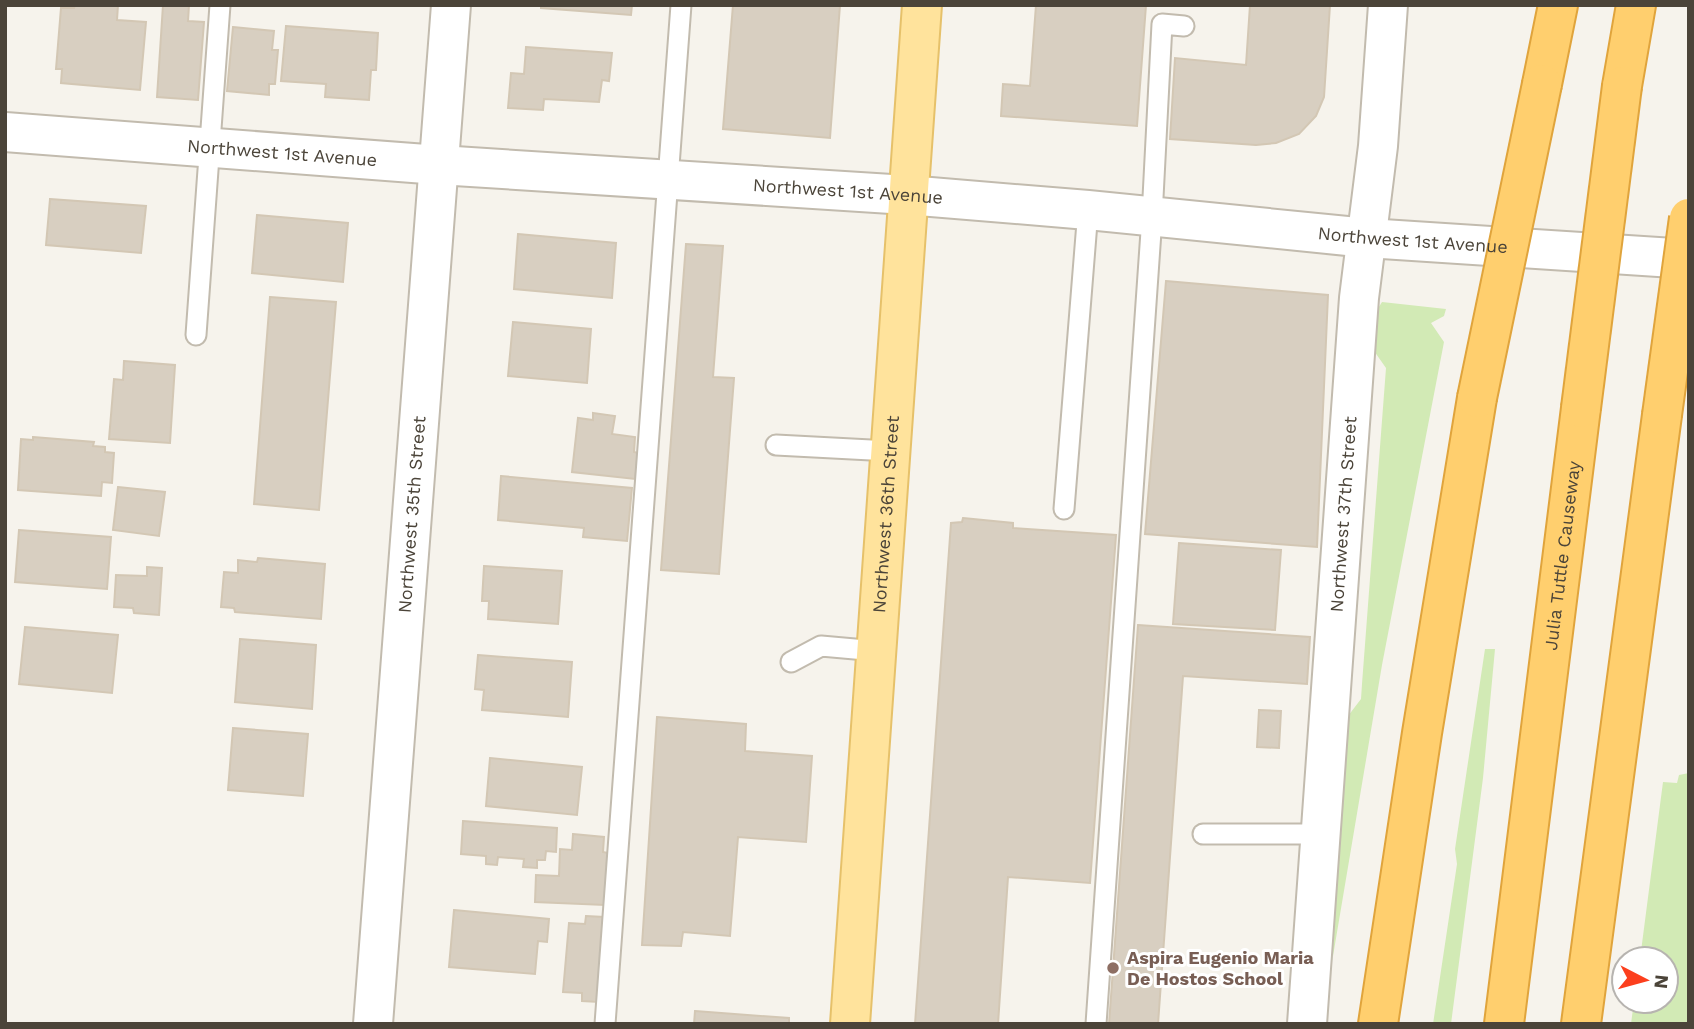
<svg xmlns="http://www.w3.org/2000/svg" width="1694" height="1029" font-family="'Work Sans',sans-serif">
<style>
.green{fill:#d2eab5}
.building{fill:#d8cfc1;stroke:#d3c7b4;stroke-width:2}
.lines{fill:none;stroke-linecap:round;stroke-linejoin:round}
.service-casing{stroke:#c2bbae;stroke-width:23}
.minor-casing{stroke:#c2bbae;stroke-width:42}
.primary-casing{stroke:#e6c16a;stroke-width:42}
.motorway-casing{stroke:#e0a43c;stroke-width:42}
.service{stroke:#fff;stroke-width:19}
.minor{stroke:#fff;stroke-width:38}
.primary{stroke:#ffe39c;stroke-width:38}
.motorway{stroke:#ffcf6e;stroke-width:38}
.motorway-bridge-casing{stroke:#e0a43c;stroke-width:42;stroke-linecap:butt}
.motorway-bridge{stroke:#ffcf6e;stroke-width:38}
.education-dot{fill:#8d6e63;stroke:#fff;stroke-width:2.5}
.labels{text-anchor:middle;stroke-width:6;stroke-linejoin:round;paint-order:stroke}
.street-label{font-size:18px;fill:#4b4439;stroke:#fff}
.education-label{font-size:18px;font-weight:bold;fill:#785e54;stroke:#fff;text-anchor:start}
</style>
<rect width="100%" height="100%" fill="#f6f3ec"/>
<g class="green">
<path d="M1382,302L1446,309L1444,316L1431,323L1444,342L1382,665L1332,962L1348,716L1361,699L1362,684L1386,368L1372,348L1377,310Z"/>
<path d="M1485,649H1495L1483,778L1451,1024H1433L1457,864L1455,849Z"/>
<path d="M1689,773V1024H1631L1634,1001H1666V959H1640L1663,782L1677,783L1679,775Z"/>
</g>
<g class="building">
<path d="M75,5H118L117,20L146,22L140,90L61,83L62,69H56L61,8H74Z"/>
<path d="M163,5H189L188,21L204,22L198,100L157,97Z"/>
<path d="M541,5H632L631,15L541,8Z"/>
<path d="M733,5H840L830,138L723,129Z"/>
<path d="M1036,5H1146L1137,126L1001,116L1003,84L1030,86Z"/>
<path d="M1250,5H1330L1324,97L1316,116L1299,134L1276,143L1256,145L1170,139L1175,58L1246,65Z"/>
<path d="M286,26L378,33L376,70H371L369,100L325,97L326,84L281,81Z"/>
<path d="M233,27L274,31L272,50H278L275,84H269V95L227,91Z"/>
<path d="M526,47L612,53L609,81L602,80L599,102L544,99L543,110L508,108L511,73L524,74Z"/>
<path d="M50,199L146,206L141,253L46,245Z"/>
<path d="M257,215L348,223L343,282L252,273Z"/>
<path d="M518,234L616,243L612,298L514,289Z"/>
<path d="M686,244L723,246L713,377L734,378L719,574L661,570Z"/>
<path d="M1166,281L1328,295L1317,547L1145,534Z"/>
<path d="M270,297L336,302L319,510L254,504Z"/>
<path d="M513,322L591,329L587,383L508,376Z"/>
<path d="M124,361L175,365L170,443L109,439L114,379L123,380Z"/>
<path d="M593,413L615,416L612,434L635,437L634,452L638,453L635,479L572,472L578,418L593,420Z"/>
<path d="M33,437L94,442L93,446L105,447V452L114,453L112,483L102,482L101,496L18,490L21,439L33,440Z"/>
<path d="M501,476L632,488L627,541L583,537L584,528L498,520Z"/>
<path d="M118,487L165,492L159,536L113,530Z"/>
<path d="M963,518L1013,523V528L1116,535L1090,883L1008,877L998,1024H915L951,523L962,522Z"/>
<path d="M19,530L111,537L107,589L15,582Z"/>
<path d="M1179,543L1281,550L1275,630L1173,624Z"/>
<path d="M258,558L325,564L321,619L235,612L234,608L221,607L224,572L238,573V560L257,562Z"/>
<path d="M484,566L562,571L558,624L488,619L489,601H482Z"/>
<path d="M147,567L162,568L159,615L134,613L133,608L114,607L116,575L147,576Z"/>
<path d="M1138,625L1310,637L1307,684L1183,676L1158,1024H1109Z"/>
<path d="M25,627L118,635L112,693L19,684Z"/>
<path d="M240,639L316,645L312,709L235,702Z"/>
<path d="M478,655L572,662L568,717L482,710L484,690L475,689Z"/>
<path d="M1259,710L1281,711L1279,748L1257,747Z"/>
<path d="M657,717L746,724L745,751L812,756L806,842L738,837L730,936L683,932L681,946L642,945Z"/>
<path d="M233,728L308,734L303,796L228,790Z"/>
<path d="M490,758L582,767L577,815L486,806Z"/>
<path d="M463,821L557,828L556,852L546,851L545,860H537V868L523,867L524,859L498,857L497,865L486,864V856L461,854Z"/>
<path d="M573,834L604,837L603,852L608,853L605,905L535,902L536,875L559,876L560,849L572,850Z"/>
<path d="M454,910L549,919L547,942L538,941L535,974L449,967Z"/>
<path d="M586,916L604,917L599,1002L582,1001V993L563,992L569,923L585,924Z"/>
<path d="M695,1011L789,1018V1024H694Z"/>
</g>
<g class="lines">
<g class="service-casing">
<g id="service">
<path d="M196,335L220,5"/>
<path d="M776,445L890,451"/>
<path d="M1064,509L1088,210"/>
<path d="M791,662L821,646L877,651"/>
<path d="M1203,834H1322"/>
<path d="M605,1024L681,5"/>
<path d="M1096,1024L1152,217L1162,24L1184,26"/>
</g>
</g>
<g class="minor-casing">
<g id="minor">
<path id="s1" d="M5,132L439,165L907,195L1088,210L1367,238L1689,259"/>
<path id="s2" d="M373,1024L451,5"/>
<path id="s3" d="M1307,1024L1359,298L1378,146L1388,5"/>
</g>
</g>
<g class="primary-casing">
<g id="primary">
<path id="s4" d="M850,1024L922,5"/>
</g>
</g>
<g class="motorway-casing">
<g id="motorway">
<path d="M1542,84L1558,5"/>
<path d="M1622,86L1636,5"/>
<path d="M1378,1024L1422,733L1477,398"/>
<path id="s5" d="M1504,1024L1581,408"/>
<path d="M1581,1024L1662,415"/>
</g>
</g>
<use href="#service" class="service"/>
<use href="#minor" class="minor"/>
<use href="#primary" class="primary"/>
<use href="#motorway" class="motorway"/>
<g class="motorway-bridge-casing">
<g id="motorway-bridge">
<path d="M1477,398L1542,84"/>
<path d="M1581,408L1622,86"/>
<path d="M1662,415L1689,218"/>
</g>
</g>
<use href="#motorway-bridge" class="motorway-bridge"/>
</g>
<circle class="education-dot" cx="1113" cy="968" r="7"/>
<g class="labels">
<g class="street-label">
<text dy="6" stroke="none"><textPath href="#s1" startOffset="278">Northwest 1st Avenue</textPath></text>
<text dy="6" stroke="none"><textPath href="#s1" startOffset="845">Northwest 1st Avenue</textPath></text>
<text dy="6" stroke="none"><textPath href="#s1" startOffset="1412">Northwest 1st Avenue</textPath></text>
<text dy="6" stroke="none"><textPath href="#s3" startOffset="511">Northwest 37th Street</textPath></text>
<text dy="6" stroke="none"><textPath href="#s2" startOffset="511">Northwest 35th Street</textPath></text>
<text dy="6" stroke="none"><textPath href="#s4" startOffset="511">Northwest 36th Street</textPath></text>
<text dy="6" stroke="none"><textPath href="#s5" startOffset="472">Julia Tuttle Causeway</textPath></text>
</g>
<g class="education-label">
<text x="1127" y="964">Aspira Eugenio Maria<tspan x="1127" dy="21">De Hostos School</tspan></text>
</g>
</g>
<rect width="1694" height="1029" fill="none" stroke="#4b4439" stroke-width="14"/>
<g transform="translate(1645 980) rotate(96)"><circle r="33" fill="#ffffff" stroke="#b7b4b0" stroke-width="2"/>
<path d="M0-5L12 26L0 18L-12 26Z" fill="#fc3f1d"/>
<text y="-10" font-size="19" font-weight="bold" text-anchor="middle" fill="#4b4439">N</text>
</g>
</svg>
